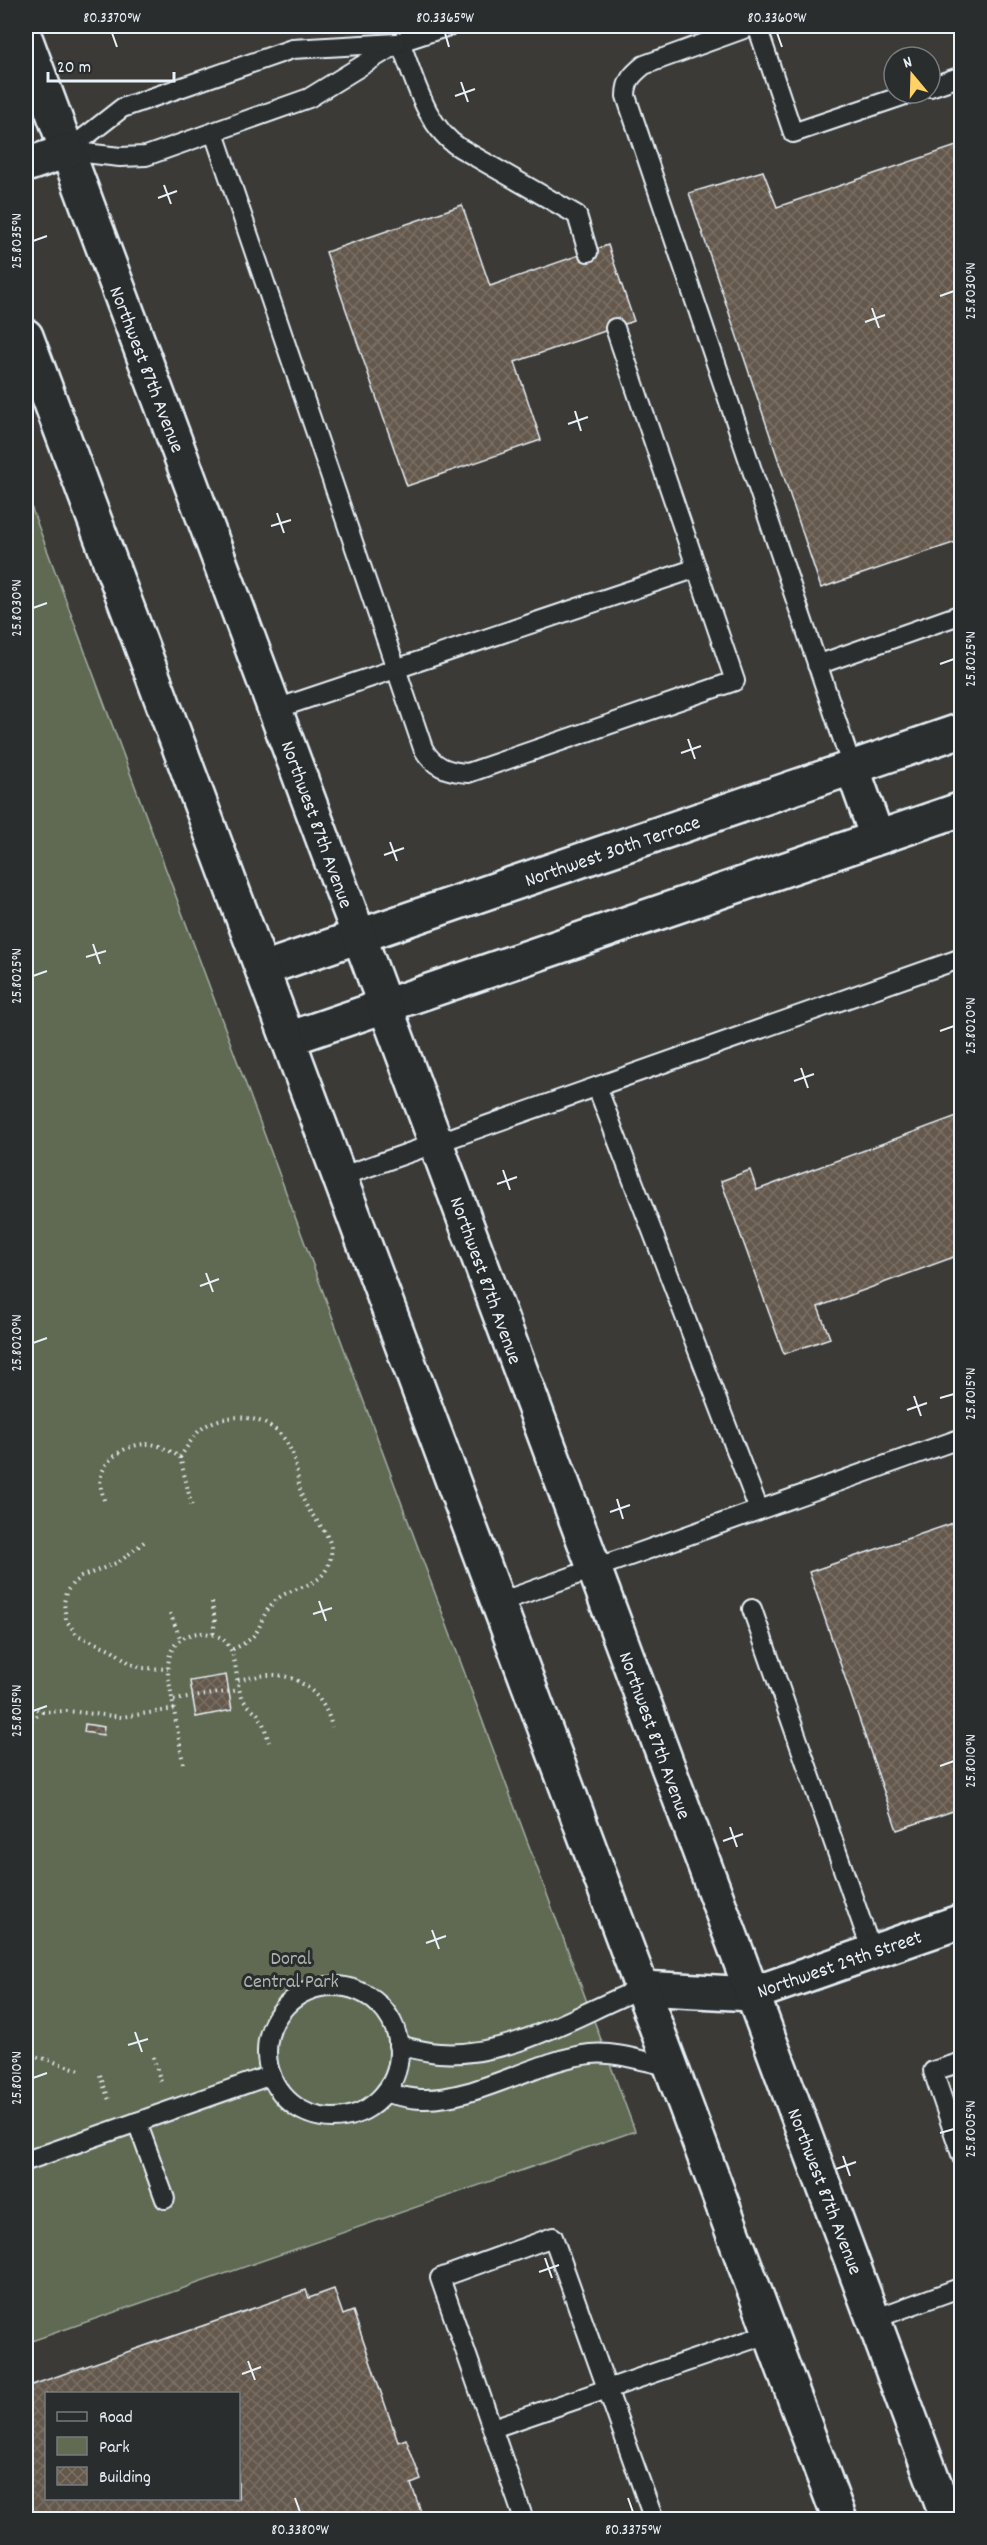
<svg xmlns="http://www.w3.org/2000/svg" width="987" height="2545" font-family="Dekko,sans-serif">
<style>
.green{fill:#606b52;stroke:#a4aea5;stroke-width:1.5}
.building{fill:url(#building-cross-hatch);stroke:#e8f1f8;stroke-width:1.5;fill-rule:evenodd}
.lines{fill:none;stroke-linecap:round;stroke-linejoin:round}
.service-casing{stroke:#e8f1f8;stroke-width:22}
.minor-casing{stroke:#e8f1f8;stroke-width:38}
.tertiary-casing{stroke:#e8f1f8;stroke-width:38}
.secondary-casing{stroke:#e8f1f8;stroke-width:38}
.path{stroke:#e8f1f8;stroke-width:4;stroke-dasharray:1.5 4.5;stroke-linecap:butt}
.service{stroke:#2a2d2e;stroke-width:18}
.minor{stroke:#2a2d2e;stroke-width:33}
.tertiary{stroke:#2a2d2e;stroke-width:33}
.secondary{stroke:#2a2d2e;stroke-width:33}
.ticks{fill:none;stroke:#e8f1f8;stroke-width:2}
.labels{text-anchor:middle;stroke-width:6;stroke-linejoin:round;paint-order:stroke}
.street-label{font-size:20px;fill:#e8f1f8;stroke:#2a2d2e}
.park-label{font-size:20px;fill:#abb5ad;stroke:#2a2d2e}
.neatline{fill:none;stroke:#e8f1f8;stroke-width:2}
.ticks-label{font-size:15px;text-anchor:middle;fill:#e8f1f8}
</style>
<defs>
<pattern id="building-cross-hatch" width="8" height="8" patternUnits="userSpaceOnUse" patternTransform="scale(1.5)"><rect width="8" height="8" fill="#64584b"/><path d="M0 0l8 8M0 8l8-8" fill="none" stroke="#7a7066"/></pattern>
</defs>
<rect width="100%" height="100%" fill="#3b3a37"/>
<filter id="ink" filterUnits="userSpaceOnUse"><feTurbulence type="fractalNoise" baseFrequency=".0167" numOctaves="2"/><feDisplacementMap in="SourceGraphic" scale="12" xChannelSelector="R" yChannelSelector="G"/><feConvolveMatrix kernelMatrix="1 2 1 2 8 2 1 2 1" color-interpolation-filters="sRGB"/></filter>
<g filter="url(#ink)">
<path class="green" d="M26,493L635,2131L26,2343Z"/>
<g class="building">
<path d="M962,144V540L821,588L689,193L763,171L777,207Z"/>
<path d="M462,205L490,286L608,245L634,321L515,362L541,440L407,486L326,252Z"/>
<path d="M962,1114V1254L818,1307L830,1338L784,1354L721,1181L750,1170L757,1190Z"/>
<path d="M962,1520V1808L897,1830L809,1572Z"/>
<path d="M226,1675L232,1710L196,1717L190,1681Z"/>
<path d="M85,1724L104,1727L103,1735L84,1732Z"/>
<path d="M334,2289L343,2315L353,2311L398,2442L406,2439L421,2480L411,2484L424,2520H26V2387L306,2290L309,2298ZM46,2394H238V2498H46Z"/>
</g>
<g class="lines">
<g class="service-casing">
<g id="service">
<path d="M752,26L644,65C633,74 626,80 626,96L852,767"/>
<path d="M757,26L793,133L911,93"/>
<path d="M400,42C415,79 425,126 460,148L577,215L588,252"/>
<path d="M930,87L962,76"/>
<path d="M214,133L423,748C433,767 448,772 468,773L735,681L615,328"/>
<path d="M67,151L120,157L146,156L309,98L400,42L449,26"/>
<path d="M67,151L122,108L292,49L397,43"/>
<path d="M817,665L962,614"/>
<path d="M276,709L697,568"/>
<path d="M597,1087L759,1510"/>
<path d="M340,1177L962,958"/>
<path d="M497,1603L962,1438"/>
<path d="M752,1609L872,1952"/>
<circle cx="333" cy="2052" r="66"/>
<path d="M398,2045C411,2048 425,2052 439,2053C512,2058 577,2014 642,1988"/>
<path d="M962,2062L933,2071L962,2157"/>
<path d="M385,2093C397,2095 410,2099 422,2099C475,2101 536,2060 590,2054C616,2051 646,2062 672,2067"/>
<path d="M137,2122L165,2199"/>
<path d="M26,2161L271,2075"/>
<path d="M874,2319L962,2287"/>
<path d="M493,2428L771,2333"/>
<path d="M524,2520L440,2278L553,2237L654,2520"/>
</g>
</g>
<g class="minor-casing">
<path id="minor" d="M642,1988L752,1994L962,1921"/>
</g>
<g class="tertiary-casing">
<g id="tertiary">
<path d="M852,767L877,837"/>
<path d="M263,969L962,730"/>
<path d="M288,1039L962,809"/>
</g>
</g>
<g class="secondary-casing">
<g id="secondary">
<path d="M26,40L948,2520"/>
<path d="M26,165L67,151"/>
<path d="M26,336L840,2520"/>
</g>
</g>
<g class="path">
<path d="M180,1457L192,1507"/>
<path d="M104,1500C102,1492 99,1484 101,1476C106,1456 130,1443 150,1444C161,1445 171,1452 180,1457C186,1449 192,1438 199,1431C223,1409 270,1414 287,1443C298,1460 296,1481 303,1499C313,1523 342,1538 327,1568C317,1589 290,1586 275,1601C253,1623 269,1633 231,1650"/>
<path d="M144,1542L119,1562L81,1577L73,1583L66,1592L64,1603L66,1620L77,1635L112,1650L131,1664L141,1668L168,1669"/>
<path d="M212,1602L215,1622L213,1634"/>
<path d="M170,1613L181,1640"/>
<path d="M238,1680C249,1678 260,1675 271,1675C302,1674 326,1699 332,1727"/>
<path d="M174,1700L239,1690"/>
<path d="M26,1703L42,1712L26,1724"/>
<path d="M42,1712L67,1711L122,1717L175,1709"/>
<path d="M183,1763L168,1675C168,1659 169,1647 183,1638C191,1633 201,1632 210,1634C240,1639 233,1674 241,1695C244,1705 253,1708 259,1716C264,1723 266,1734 269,1742"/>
<path d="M26,2053L83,2071"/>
<path d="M153,2057L161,2082"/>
<path d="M100,2075L109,2100"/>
</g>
<use href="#service" class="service"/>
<use href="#minor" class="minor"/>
<use href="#tertiary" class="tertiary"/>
<use href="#secondary" class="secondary"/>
</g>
</g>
<path class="ticks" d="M112,33L117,47M445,33L449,47M777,33L782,47M461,82L468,102M455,96L475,89M164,185L171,204M158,198L177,191M33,241L47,236M940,296L954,291M872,308L879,328M865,322L885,315M575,411L581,431M568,424L588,417M277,513L284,533M271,526L291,520M33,608L47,603M940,664L954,659M688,739L695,759M681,753L701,746M390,842L397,861M384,855L404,848M93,944L100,964M86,957L106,951M33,976L47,971M940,1031L954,1026M801,1068L808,1088M794,1081L814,1074M503,1170L510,1190M497,1184L517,1177M206,1273L213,1292M200,1286L219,1279M33,1343L47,1338M914,1396L921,1416M940,1398L954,1394M907,1410L927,1403M617,1499L623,1519M610,1512L630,1505M319,1601L326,1621M313,1614L332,1608M33,1711L47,1706M940,1766L954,1761M730,1827L737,1847M723,1841L743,1834M432,1930L439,1949M426,1943L446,1936M135,2032L142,2052M128,2045L148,2039M33,2078L47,2073M940,2133L954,2129M843,2156L850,2176M836,2169L856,2162M545,2258L552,2278M539,2272L559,2265M248,2361L255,2380M242,2374L261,2367M295,2498L300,2512M628,2498L633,2512"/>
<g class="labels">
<g class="street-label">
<text transform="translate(148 369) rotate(69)" y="7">Northwest 87th Avenue</text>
<text transform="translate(318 824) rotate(70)" y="7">Northwest 87th Avenue</text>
<text transform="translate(612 850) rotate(-19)" y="7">Northwest 30th Terrace</text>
<text transform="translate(487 1280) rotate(70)" y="7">Northwest 87th Avenue</text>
<text transform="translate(656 1735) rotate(70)" y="7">Northwest 87th Avenue</text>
<text transform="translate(839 1963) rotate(-19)" y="7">Northwest 29th Street</text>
<text transform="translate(826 2191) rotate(69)" y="7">Northwest 87th Avenue</text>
</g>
<g class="park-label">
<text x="291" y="1964">Doral<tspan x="291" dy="23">Central Park</tspan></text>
</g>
</g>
<rect width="987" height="2545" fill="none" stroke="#2a2d2e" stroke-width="66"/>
<rect x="45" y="2392" width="195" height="108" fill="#2a2d2e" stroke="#767b7f" stroke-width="1.5"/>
<rect x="57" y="2412" width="30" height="9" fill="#2a2d2e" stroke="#767b7f" stroke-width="1.5"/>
<text x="99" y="2422" font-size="18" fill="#e8f1f8">Road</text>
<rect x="57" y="2437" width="30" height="18" fill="#606b52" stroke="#767b7f" stroke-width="1.5"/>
<text x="99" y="2452" font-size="18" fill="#e8f1f8">Park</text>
<rect x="57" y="2467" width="30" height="18" fill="url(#building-cross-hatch)" stroke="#767b7f" stroke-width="1.5"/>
<text x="99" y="2482" font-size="18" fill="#e8f1f8">Building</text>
<g transform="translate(912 75) rotate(341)"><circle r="28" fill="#2a2d2e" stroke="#767b7f" stroke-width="1.5"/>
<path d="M0-4.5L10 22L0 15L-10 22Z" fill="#ffd166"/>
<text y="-9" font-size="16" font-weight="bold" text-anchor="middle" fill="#e8f1f8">N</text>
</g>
<path d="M48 72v9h126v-9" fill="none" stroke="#e8f1f8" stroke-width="3"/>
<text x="57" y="72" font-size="18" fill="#e8f1f8" stroke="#2a2d2e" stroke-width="4.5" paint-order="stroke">20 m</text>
<rect x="33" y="33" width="921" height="2479" class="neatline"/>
<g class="ticks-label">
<text x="112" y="22">80.3370°W</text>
<text x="445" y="22">80.3365°W</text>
<text x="777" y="22">80.3360°W</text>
<text transform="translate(16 241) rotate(-90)" y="5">25.8035°N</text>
<text transform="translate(970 291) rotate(-90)" y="5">25.8030°N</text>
<text transform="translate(16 608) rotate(-90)" y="5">25.8030°N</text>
<text transform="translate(970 659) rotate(-90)" y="5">25.8025°N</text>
<text transform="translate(16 976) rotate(-90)" y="5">25.8025°N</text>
<text transform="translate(970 1026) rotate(-90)" y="5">25.8020°N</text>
<text transform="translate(16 1343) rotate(-90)" y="5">25.8020°N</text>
<text transform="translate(970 1394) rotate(-90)" y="5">25.8015°N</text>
<text transform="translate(16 1711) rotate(-90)" y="5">25.8015°N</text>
<text transform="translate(970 1761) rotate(-90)" y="5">25.8010°N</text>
<text transform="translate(16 2078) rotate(-90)" y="5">25.8010°N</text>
<text transform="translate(970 2129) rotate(-90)" y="5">25.8005°N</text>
<text x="300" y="2534">80.3380°W</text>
<text x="633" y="2534">80.3375°W</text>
</g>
</svg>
